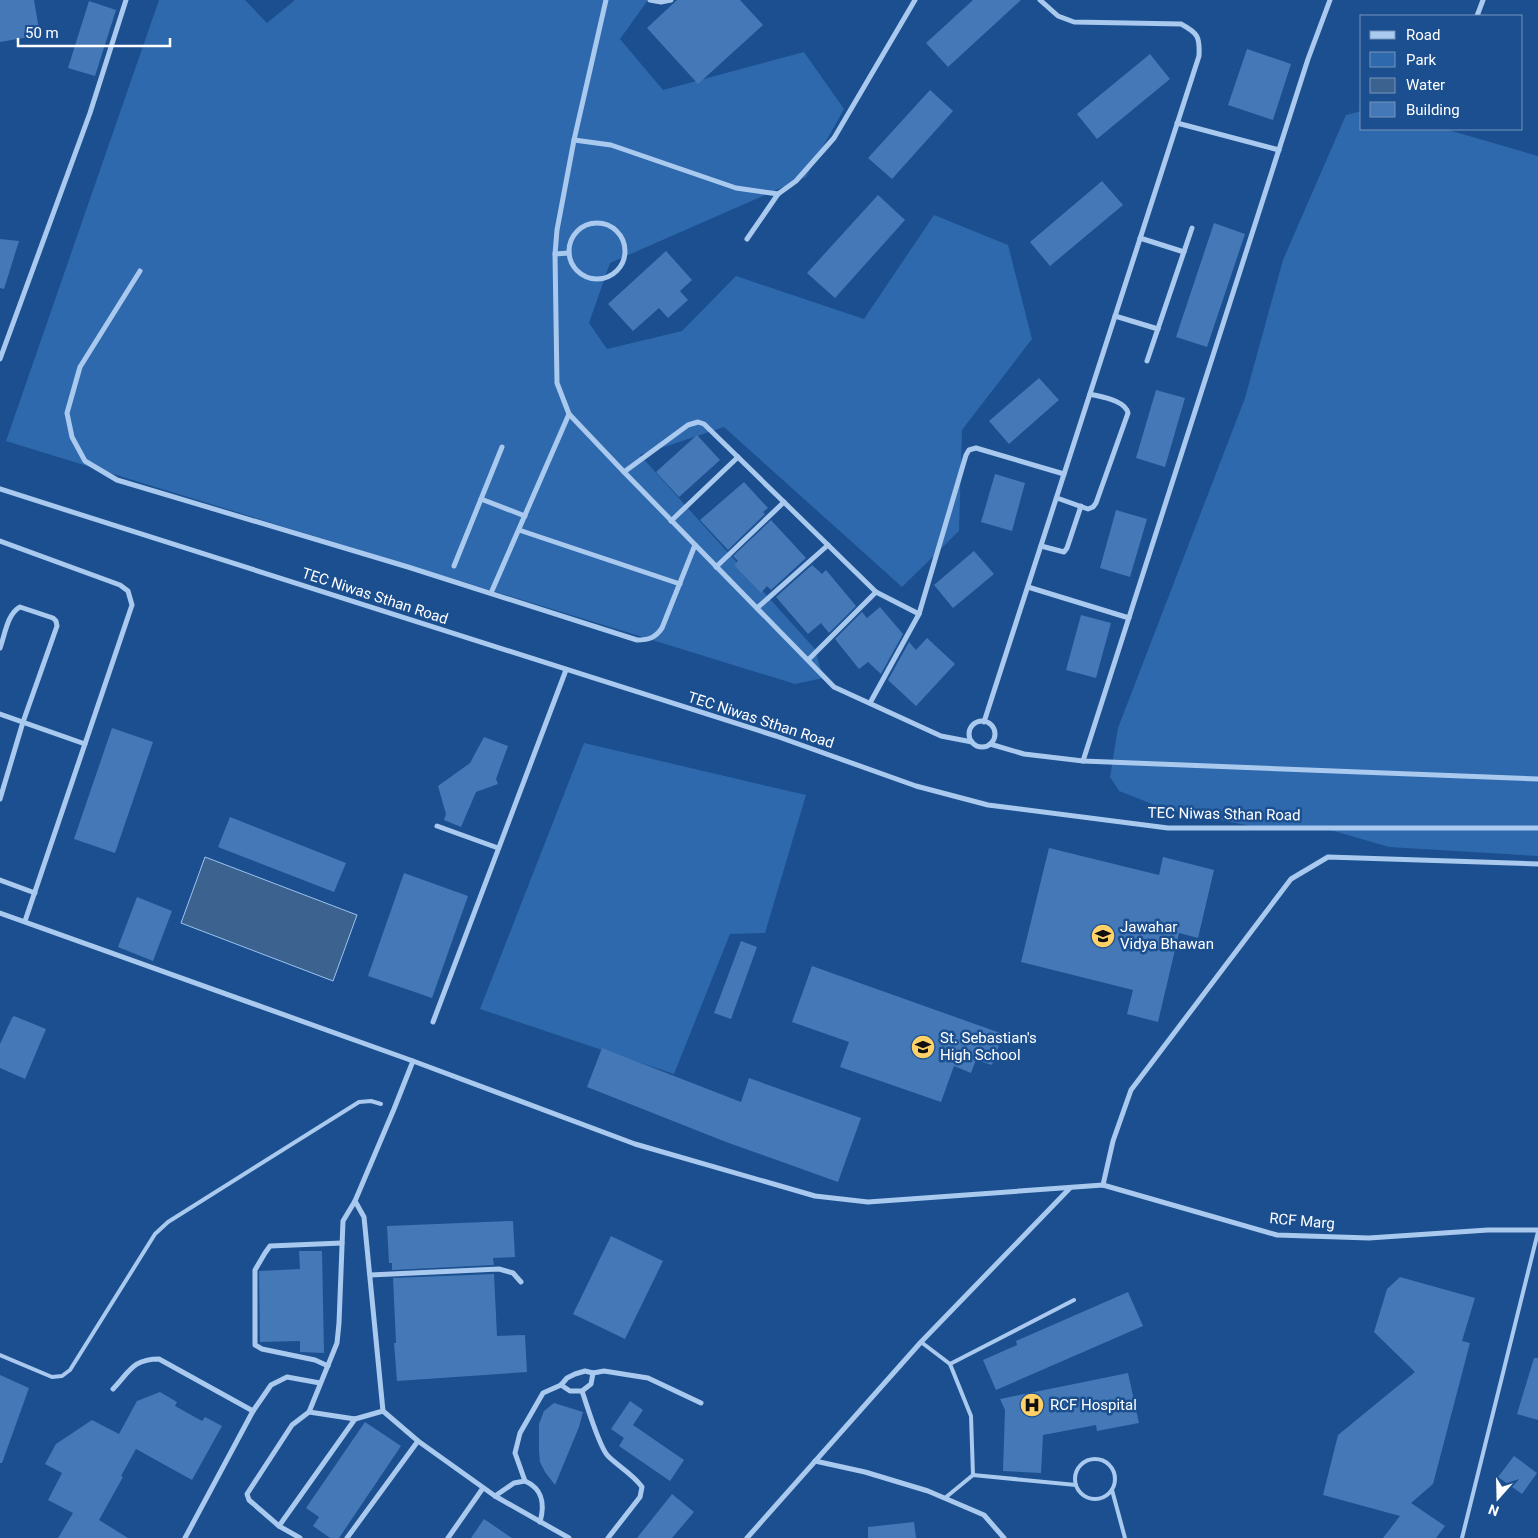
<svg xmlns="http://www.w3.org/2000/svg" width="1538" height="1538" font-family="Roboto,sans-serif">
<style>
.green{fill:#2e69ad}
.water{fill:#3c6290;stroke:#9cc4f0}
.building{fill:#4478b7}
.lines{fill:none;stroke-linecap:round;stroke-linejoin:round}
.service{stroke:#a9c9ee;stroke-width:4}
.minor{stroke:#a9c9ee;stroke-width:5}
.labels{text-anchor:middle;stroke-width:5;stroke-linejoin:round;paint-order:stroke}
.street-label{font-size:15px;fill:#fff;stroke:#1b4f8f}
.poi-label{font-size:15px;fill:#fff;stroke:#1b4f8f;text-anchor:start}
</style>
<rect width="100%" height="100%" fill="#1b4f8f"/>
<g class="green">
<path d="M159,0H245L267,23L295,0H648L620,39L663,90L804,52L844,109L806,177L610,263L589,323L607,349L682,331L736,276L864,319L934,215L1008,245L1032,339L962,430L959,531L902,587L724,427L640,455L815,649L823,678L795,684L6,441Z"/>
<path d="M1362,111V129H1445L1538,156V856L1389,847L1327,829L1261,828L1165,809L1119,791L1110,777L1118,728L1245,398L1283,260L1346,115Z"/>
<path d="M584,743L806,795L765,933L730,934L674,1074L480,1009Z"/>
</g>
<path class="water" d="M205,857L357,915L333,981L181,923Z"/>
<g class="building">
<path d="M0,0H34L40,35L0,42Z"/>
<path d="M677,0H740L763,25L698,84L647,28Z"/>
<path d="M973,0H1021L948,67L926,43Z"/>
<path d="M89,1L116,10L95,76L68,68Z"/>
<path d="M1247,49L1291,64L1273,120L1228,105Z"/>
<path d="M1150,54L1170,79L1097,139L1077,114Z"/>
<path d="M930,90L953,111L892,179L868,158Z"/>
<path d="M1102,181L1123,205L1050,266L1030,242Z"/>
<path d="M878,195L905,220L835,298L807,273Z"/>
<path d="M1214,223L1245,234L1207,347L1176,337Z"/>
<path d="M0,239L19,241L4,289L0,288Z"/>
<path d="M666,251L692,280L680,291L688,300L668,318L659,308L633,331L608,304Z"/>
<path d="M1039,378L1059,400L1009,444L989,421Z"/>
<path d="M1156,390L1185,398L1165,467L1136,458Z"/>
<path d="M697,435L720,460L679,497L656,472Z"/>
<path d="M995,474L1025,483L1012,531L981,522Z"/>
<path d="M744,482L768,508L763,512L765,514L728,550L700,520Z"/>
<path d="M1116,510L1147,519L1130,577L1100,568Z"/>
<path d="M771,520L806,558L771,590L767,586L761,593L734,565L738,561L733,556Z"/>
<path d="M974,551L994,574L953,608L934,585Z"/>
<path d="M812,565L822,574L826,570L856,606L829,633L821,623L808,634L776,597Z"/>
<path d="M880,607L903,634L881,674L868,662L859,669L835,639L862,612L867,618Z"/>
<path d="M1081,615L1111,623L1096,678L1066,670Z"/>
<path d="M927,638L955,664L916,706L888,680L909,642L916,650Z"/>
<path d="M112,728L153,742L115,853L74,839Z"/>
<path d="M484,737L508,746L496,779L498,784L476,792L461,827L444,820L446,814L438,786L470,763Z"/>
<path d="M230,817L346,863L334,892L218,847Z"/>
<path d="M1049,848L1159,875L1163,857L1214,870L1198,938L1179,933L1158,1022L1127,1014L1133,990L1021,962Z"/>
<path d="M404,873L468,896L432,998L368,976Z"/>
<path d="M137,897L172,911L153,961L118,947Z"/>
<path d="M741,941L757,947L731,1019L714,1013Z"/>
<path d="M812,966L1003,1034L992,1065L976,1060L971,1073L954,1066L941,1102L840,1067L849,1042L792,1022Z"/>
<path d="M14,1016L46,1029L25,1079L0,1068V1044L12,1018Z"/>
<path d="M602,1048L741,1102L749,1078L861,1118L838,1182L726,1142L587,1087Z"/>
<path d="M513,1221L515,1257L493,1258L494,1265L392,1270V1263H389L387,1226Z"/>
<path d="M611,1236L663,1261L625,1339L573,1314Z"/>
<path d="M299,1251H322L324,1353L300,1352V1341L260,1342L259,1271L300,1269Z"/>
<path d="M494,1274L497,1336L525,1335L527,1372L397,1381L394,1343H396L393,1278Z"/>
<path d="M1400,1277L1475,1298L1462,1341L1470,1343L1433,1484L1411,1503L1445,1526L1436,1538H1383L1400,1516L1323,1495L1338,1435L1415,1372L1374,1332L1387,1289Z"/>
<path d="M1128,1292L1143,1326L996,1390L983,1360L1017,1345L1016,1341Z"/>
<path d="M1534,1358H1538V1420L1517,1414Z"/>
<path d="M1128,1373L1139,1423L1097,1431L1096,1425L1043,1435L1041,1473L1003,1471L1005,1410L1000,1399Z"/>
<path d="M0,1375L29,1388L2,1463H0Z"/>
<path d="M160,1392L177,1402L175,1406L202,1421L205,1417L222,1426L192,1480L136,1449L121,1476L123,1477L99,1520L128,1538H58L73,1513L48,1500L62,1473L45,1464L56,1444L92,1420L119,1434L137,1401Z"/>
<path d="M630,1401L643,1410L633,1425L684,1460L670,1481L619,1446L624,1438L611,1429Z"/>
<path d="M554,1403L583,1412L579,1427L555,1485L545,1472L540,1462L539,1451V1424L544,1411Z"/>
<path d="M365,1422L401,1446L339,1538H330L313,1526L319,1517L306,1508Z"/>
<path d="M1514,1456L1537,1473L1522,1494L1498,1477Z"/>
<path d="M672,1494L694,1512L672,1538H637Z"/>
<path d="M484,1519L512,1538H471Z"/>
<path d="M914,1522L916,1538H868V1527Z"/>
</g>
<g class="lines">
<g class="service">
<path d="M921,1342L950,1364"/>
<path d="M0,1355L52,1377L62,1376L70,1370L155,1234L168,1222L359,1102L371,1101L381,1104"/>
<circle cx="1095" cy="1479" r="20"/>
<path d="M973,1475L971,1416L950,1364L1074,1300"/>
<path d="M1112,1490L1125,1538"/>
<path d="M945,1498L973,1475L1076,1485"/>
<path d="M1462,1538L1538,1232"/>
</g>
<g class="minor">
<path d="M606,0L574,140L557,230L555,254L557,383L569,414L624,472L834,687L941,736L972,742"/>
<path d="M650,0L661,2L671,0"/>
<path d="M1477,16L1483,0"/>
<path d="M1177,123L1279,150"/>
<path d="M574,140L611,145L736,188L778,194L796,181L834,138L915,0"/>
<circle cx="597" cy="251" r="28"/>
<path d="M1140,238L1184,252"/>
<path d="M747,239L778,194"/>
<path d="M555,254L569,253"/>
<path d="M140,271L80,367L67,413L72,437L85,461L117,480L408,567L637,640C649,640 655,638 662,628L695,545"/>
<path d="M1115,316L1158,329"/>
<path d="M0,359L90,113L126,0"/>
<path d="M1147,361L1192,228"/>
<path d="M624,472L688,425L698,422L704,424L876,592L919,614L966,455L969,450L976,448L1064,474"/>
<path d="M0,489L776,736L916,786L988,805L1168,828H1538"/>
<path d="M1057,498L1088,509L1093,507L1096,503L1128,413C1125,400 1101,397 1090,394"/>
<path d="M481,499L525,516"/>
<path d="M671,521L738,457"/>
<path d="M519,530L680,584"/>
<path d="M0,541L120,585L128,591L132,605L25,921"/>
<path d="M1041,546L1064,552L1067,548L1081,506"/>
<path d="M454,566L502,447"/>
<path d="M716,567L784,502"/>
<path d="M1028,587L1129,618"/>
<path d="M491,593L569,414"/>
<path d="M757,608L828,545"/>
<path d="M0,648C5,635 7,614 20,607L53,618L56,621L57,626L23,722L0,799"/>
<path d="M808,660L876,592"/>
<path d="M870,703L919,614"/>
<path d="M0,714L85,744"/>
<circle cx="982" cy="734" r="13"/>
<path d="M984,722L1199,56C1200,37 1198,33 1181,24L1074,22L1058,16L1040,0"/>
<path d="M990,744L1024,754L1083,761L1538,779"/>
<path d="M1083,761L1308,59L1330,0"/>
<path d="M437,826L498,848"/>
<path d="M0,880L35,893"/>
<path d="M0,913L413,1061L635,1144L815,1196L868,1202L1103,1185L1277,1235L1369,1238L1488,1230H1538"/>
<path d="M433,1022L566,670"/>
<path d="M413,1061L394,1109L355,1201L343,1221L339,1323L337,1343L309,1412L355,1419L383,1411L418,1441L495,1496L569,1538"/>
<path d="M1103,1185L1113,1141L1131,1090L1291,879L1328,857L1538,864"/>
<path d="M355,1201L364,1217L383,1411"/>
<path d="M370,1275L499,1269L513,1273L521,1282"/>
<path d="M328,1366L315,1360L262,1349L255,1345V1270L265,1253L270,1246L342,1243"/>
<path d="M561,1385L570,1391H582L591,1384L593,1373"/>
<path d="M113,1389C130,1371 133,1359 159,1359L253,1411L271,1385L287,1377L320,1383"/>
<path d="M582,1391C587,1405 599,1447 608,1456C619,1467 633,1474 642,1487L640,1497L608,1538"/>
<path d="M815,1461L865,1472L928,1491L984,1515L1004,1538"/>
<path d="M525,1481C543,1489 545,1504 540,1522"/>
<path d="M495,1496L514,1483L525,1481L515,1453L520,1433L543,1393L561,1385L567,1378L575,1374L585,1371L593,1373L604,1371L648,1378L701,1403"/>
<path d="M279,1526L249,1500L247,1494L292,1425L309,1412"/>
<path d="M185,1538L253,1411"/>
<path d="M300,1538L279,1526L355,1419"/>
<path d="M347,1538L418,1441"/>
<path d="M448,1538L483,1488"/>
<path d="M747,1538L921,1342L1070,1188"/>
</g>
</g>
<defs>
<g id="school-disc" transform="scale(1.25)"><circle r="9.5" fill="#ffd166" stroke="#1b4f8f"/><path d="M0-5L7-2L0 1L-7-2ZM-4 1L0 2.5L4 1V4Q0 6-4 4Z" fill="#111"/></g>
<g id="hospital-disc" transform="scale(1.25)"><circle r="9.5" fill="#ffd166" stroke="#1b4f8f"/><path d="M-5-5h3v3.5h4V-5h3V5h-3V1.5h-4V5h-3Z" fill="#111"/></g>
</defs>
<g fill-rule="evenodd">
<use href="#school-disc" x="1103" y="936"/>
<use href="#school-disc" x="923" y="1047"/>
<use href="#hospital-disc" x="1032" y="1405"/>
</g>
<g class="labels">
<g class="street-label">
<text transform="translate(375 596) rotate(18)" y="5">TEC Niwas Sthan Road</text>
<text transform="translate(761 720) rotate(18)" y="5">TEC Niwas Sthan Road</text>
<text transform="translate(1224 814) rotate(1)" y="5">TEC Niwas Sthan Road</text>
<text transform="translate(1302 1221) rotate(5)" y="5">RCF Marg</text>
</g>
<g class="poi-label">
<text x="1120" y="932">Jawahar<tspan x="1120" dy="17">Vidya Bhawan</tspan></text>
<text x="940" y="1043">St. Sebastian's<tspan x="940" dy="17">High School</tspan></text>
<text x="1050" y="1410">RCF Hospital</text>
</g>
</g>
<rect x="1360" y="15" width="162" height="115" fill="#1b4f8f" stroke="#7695bc"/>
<rect x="1370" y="31" width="25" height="8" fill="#a9c9ee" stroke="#7695bc"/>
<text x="1406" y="40" font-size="15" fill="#ffffff">Road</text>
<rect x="1370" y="52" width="25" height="15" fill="#2e69ad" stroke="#7695bc"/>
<text x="1406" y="65" font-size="15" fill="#ffffff">Park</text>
<rect x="1370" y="78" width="25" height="15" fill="#3c6290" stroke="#7695bc"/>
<text x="1406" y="90" font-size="15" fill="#ffffff">Water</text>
<rect x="1370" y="102" width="25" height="15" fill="#4478b7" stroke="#7695bc"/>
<text x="1406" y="115" font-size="15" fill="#ffffff">Building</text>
<g transform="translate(1498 1498) rotate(200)" stroke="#1b4f8f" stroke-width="4" paint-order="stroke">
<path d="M0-4L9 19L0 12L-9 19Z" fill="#ffffff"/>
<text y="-8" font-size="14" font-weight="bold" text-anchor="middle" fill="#ffffff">N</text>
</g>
<path d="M18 38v8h152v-8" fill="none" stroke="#ffffff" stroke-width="2.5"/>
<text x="25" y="38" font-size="15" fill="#ffffff" stroke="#1b4f8f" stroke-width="4" paint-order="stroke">50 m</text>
</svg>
